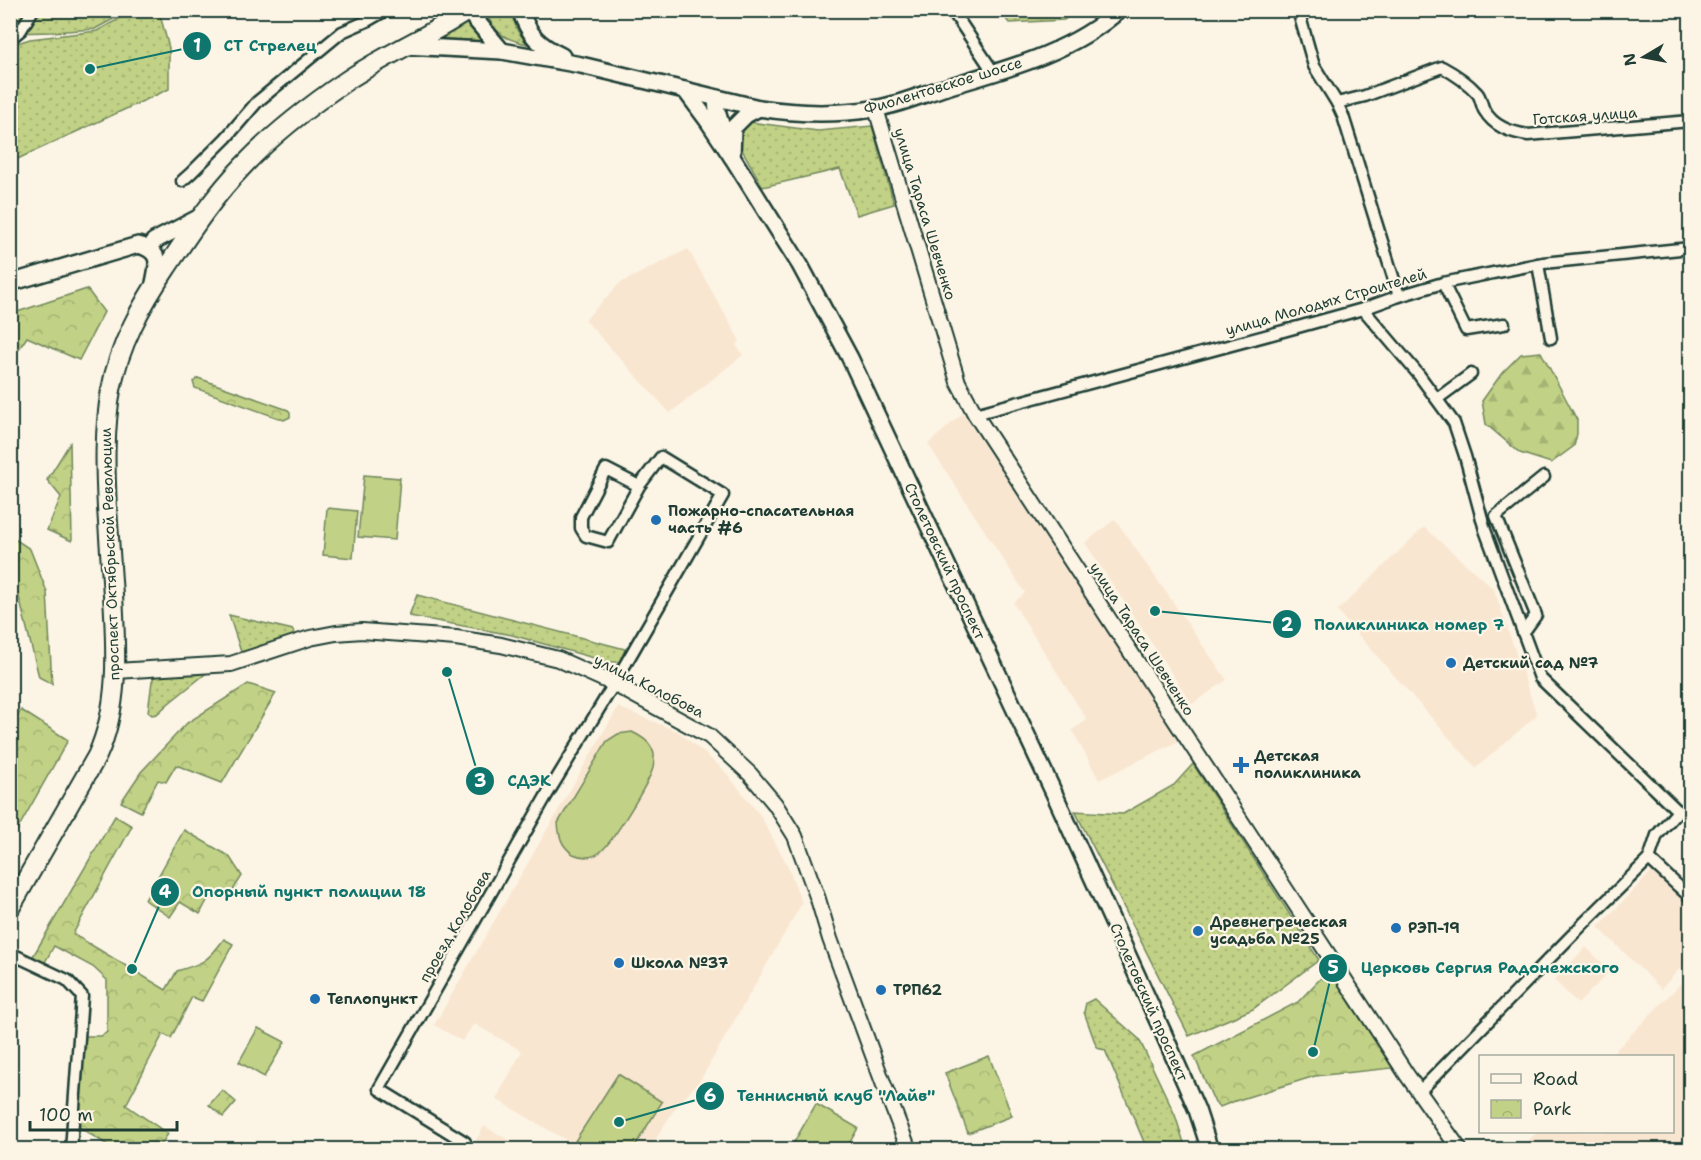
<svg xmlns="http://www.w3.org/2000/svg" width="1701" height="1160" font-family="'Shantell Sans',sans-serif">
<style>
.built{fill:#f9e6d1}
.grass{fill:url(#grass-dots);stroke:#70875c;stroke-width:1.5}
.forest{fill:url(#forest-firs);stroke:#70875c;stroke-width:1.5}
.park{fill:url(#park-crowns);stroke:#70875c;stroke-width:1.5}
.pitch{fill:#c1d185;stroke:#70875c;stroke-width:1.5}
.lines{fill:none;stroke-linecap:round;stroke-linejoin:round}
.minor-casing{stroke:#1f3d34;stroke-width:15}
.tertiary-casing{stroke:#1f3d34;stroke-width:18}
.secondary-casing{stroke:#1f3d34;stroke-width:20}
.primary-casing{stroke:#1f3d34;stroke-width:22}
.minor{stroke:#fcf5e5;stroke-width:10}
.tertiary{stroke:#fcf5e5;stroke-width:14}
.secondary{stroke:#fcf5e5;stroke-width:15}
.primary{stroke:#fcf5e5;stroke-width:18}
.poi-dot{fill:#1f6fb2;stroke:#fcf5e5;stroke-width:2}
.labels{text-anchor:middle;stroke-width:4.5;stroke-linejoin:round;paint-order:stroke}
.street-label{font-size:15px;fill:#1f3d34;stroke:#fcf5e5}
.poi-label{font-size:15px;font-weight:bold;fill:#1f3d34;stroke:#fcf5e5;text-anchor:start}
.leader{fill:none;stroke:#0f766e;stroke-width:2}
.callout-dot{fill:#0f766e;stroke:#fcf5e5;stroke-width:2}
.mark-label{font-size:18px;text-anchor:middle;font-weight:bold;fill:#fff}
.callout-label{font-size:16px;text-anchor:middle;font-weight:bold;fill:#0f766e;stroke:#fcf5e5;stroke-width:4.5;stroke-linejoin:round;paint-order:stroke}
</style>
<defs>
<pattern id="grass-dots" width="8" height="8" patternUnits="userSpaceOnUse" patternTransform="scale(1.5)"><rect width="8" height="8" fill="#c1d185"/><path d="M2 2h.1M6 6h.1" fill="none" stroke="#a5b473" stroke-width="1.8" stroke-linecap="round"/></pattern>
<pattern id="forest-firs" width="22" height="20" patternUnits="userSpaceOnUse" patternTransform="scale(1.5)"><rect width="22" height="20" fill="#c1d185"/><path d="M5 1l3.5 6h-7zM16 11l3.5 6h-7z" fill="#a5b473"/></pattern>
<pattern id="park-crowns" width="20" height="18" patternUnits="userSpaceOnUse" patternTransform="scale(1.5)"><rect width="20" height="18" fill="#c1d185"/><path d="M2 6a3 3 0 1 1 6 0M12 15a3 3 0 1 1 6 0" fill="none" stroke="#a5b473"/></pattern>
</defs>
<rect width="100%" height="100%" fill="#fcf5e5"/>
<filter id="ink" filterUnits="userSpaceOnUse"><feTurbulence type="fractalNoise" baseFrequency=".0167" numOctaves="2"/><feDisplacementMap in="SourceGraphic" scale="12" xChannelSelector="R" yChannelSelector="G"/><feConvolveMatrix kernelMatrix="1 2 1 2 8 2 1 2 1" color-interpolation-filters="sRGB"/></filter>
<g filter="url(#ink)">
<g class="built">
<path d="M688,249L740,341L736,345L743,355L670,413L585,320L620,283Z"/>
<path d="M963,413L1179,741L1099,780L1072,730L1087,720L1013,603L1025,593L928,444Z"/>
<path d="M1115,519L1227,680L1192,704L1085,543Z"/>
<path d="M1424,527L1494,589L1537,715L1476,768L1337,611Z"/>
<path d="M618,707L679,732L723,769L760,815L787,864L802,903L701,1079L673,1111L650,1149H581L496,1099L522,1051L474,1024L462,1041L434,1025Z"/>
<path d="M1653,870L1690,907V958L1661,989L1598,927Z"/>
<path d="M1586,947L1610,971L1578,1004L1554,980Z"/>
<path d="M1681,983L1690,992V1149H1519L1537,1132H1672V1056H1610Z"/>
<path d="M484,1126L525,1149H471Z"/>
</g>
<g class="grass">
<path d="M135,10L159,11L169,48V89L11,162V45L30,39L97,31Z"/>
<path d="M10,11H128L95,29L52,32L11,33Z"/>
<path d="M485,11H511L517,30L527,44C503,39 495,33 485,11Z"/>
<path d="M1000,11H1075L1064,20L1009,23Z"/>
<path d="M469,19L485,41L440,39Z"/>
<path d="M749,122L818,131L872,126L894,204L857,215L840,169L763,187L736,139Z"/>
<path d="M417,595L625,649L621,662H608L512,635L409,616Z"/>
<path d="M229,615L293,630L295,638L242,655Z"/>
<path d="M209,671L169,703L157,714L152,715L148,712L152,681L155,675Z"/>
<path d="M1193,764L1319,960L1253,1009L1189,1036L1075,811L1123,814L1174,785Z"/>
<path d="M1094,999L1139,1039L1175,1115L1186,1149H1147L1105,1050L1097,1048L1084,1012L1086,1003Z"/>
</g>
<path class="forest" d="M1541,352L1577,420V434L1574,446L1551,463L1520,453L1486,424L1482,401L1502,373L1521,354Z"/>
<g class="park">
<path d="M87,289L104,312L79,360L27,337L11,361V314Z"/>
<path d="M198,378L288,410L290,412V417L284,420L195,388L193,382Z"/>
<path d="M70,443L72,541L47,530L61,497L47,480Z"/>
<path d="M10,536L30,549L47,592L52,684L39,677L11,565Z"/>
<path d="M248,684L276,693L222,783L176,765L166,782L158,780L141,812L121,802L141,772L187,723Z"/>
<path d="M21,710L68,740L11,841V728Z"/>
<path d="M115,816L132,826L73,934L166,990L177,971C204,963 208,961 224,939L233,944L202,1001L192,997L171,1038L163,1034L126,1105L168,1134L158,1149H114L77,1126L83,1036H101L107,1032V980L93,967L54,946L44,964L33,956Z"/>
<path d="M184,830L229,856L242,876L230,895L212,891L200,914L180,902L170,917L145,900Z"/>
<path d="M1333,972L1393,1068L1315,1076L1235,1101L1220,1107L1215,1103L1194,1056L1298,1002L1323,976Z"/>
<path d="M989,1056L1012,1116L968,1133L945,1073Z"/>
<path d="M222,1090L236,1102L223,1117L209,1105Z"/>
</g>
<g class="pitch">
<path d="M364,475L400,478L395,540L358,537Z"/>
<path d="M327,508L357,511L353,558L323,555Z"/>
<path d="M632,732C642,737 651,742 654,754C654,758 654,764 653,768C648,784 612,844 599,853C592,858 582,858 573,854C561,846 559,836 558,823L607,741L618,734Z"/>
<path d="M258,1028L285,1042L264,1077L239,1062Z"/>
<path d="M618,1074L662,1102L633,1149H588L575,1141Z"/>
<path d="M816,1104L858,1128L846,1149H790Z"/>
</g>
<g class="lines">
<g class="minor-casing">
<g id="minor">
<path d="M952,10L994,73"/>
<path d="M1298,10L1314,66L1337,103L1343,116L1399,296"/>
<path d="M10,39L21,30L33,10"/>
<path d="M1337,103L1365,96L1442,67C1455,74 1467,82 1477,93C1481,97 1481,104 1484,110C1494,127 1510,132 1528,135L1690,121"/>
<path d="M182,181L191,173L226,138L257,102L342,32L367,21L386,10"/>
<path d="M1538,264L1551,338"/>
<path d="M1443,283L1466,330L1504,324"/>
<path d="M1363,309L1419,375L1454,423L1465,456L1485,530L1540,678L1678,811L1657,835L1649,859"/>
<path d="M1437,399L1471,374"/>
<path d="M975,414L1287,330L1363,309L1399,296L1443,283L1543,263L1690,248"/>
<path d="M1523,633L1536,615L1496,516L1544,477"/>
<path d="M10,953L67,980L82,996L71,1150"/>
<path d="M1419,1092L1583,924L1649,859L1690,897"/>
<path d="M461,1150L465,1142L379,1089L545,798L614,684L723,495L661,457L639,486L606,469L581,517V528L586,536L608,542L639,486"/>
</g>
</g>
<g class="tertiary-casing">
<g id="tertiary">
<path d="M876,109L958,382L975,414L1407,1075L1460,1150"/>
<path d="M116,671L231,664L310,638L336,633L362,631L456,638L501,645L558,659L614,684L709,736L750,774L775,804L795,836L818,899L830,939L885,1088L909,1150"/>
</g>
</g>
<g class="secondary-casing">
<g id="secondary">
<path d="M520,10C529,35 538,45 562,56"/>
<path d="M468,11L502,51"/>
<path d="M404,46L502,51L581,65L759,108C798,114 834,115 873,109C895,106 918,96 940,89C1000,71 1071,54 1119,10"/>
<path d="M685,90L708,121L732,157L800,265L850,358L1053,791L1166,1039L1197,1110L1210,1150"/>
<path d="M716,99L717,111L725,137"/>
<path d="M732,157L733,128L746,115L759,108"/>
<path d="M154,241L200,217"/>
<path d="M10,283L138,245C162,251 158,264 154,283"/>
</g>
</g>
<g class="primary-casing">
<path id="primary" d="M10,908L97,756C120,706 116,649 113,595C111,566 109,537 107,508C105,469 104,429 111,390C119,345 142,304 167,267C191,231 214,196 244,165C274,133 311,105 346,81C385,55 429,36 469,10"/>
</g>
<use href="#minor" class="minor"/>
<use href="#tertiary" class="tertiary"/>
<use href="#secondary" class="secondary"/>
<use href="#primary" class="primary"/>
</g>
</g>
<g class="poi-dot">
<circle cx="656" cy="520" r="6"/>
<circle cx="1451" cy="663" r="6"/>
<path d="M1238 756h6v6h6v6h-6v6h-6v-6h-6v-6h6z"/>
<circle cx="1396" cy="928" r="6"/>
<circle cx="1198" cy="931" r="6"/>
<circle cx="619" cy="963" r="6"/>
<circle cx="881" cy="990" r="6"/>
<circle cx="315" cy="999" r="6"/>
</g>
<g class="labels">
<g class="street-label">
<text transform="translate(943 86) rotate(-17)" y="5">Фиолентовское шоссе</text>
<text transform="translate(1585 116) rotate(-4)" y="5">Готская улица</text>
<text transform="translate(925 214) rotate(73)" y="5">улица Тараса Шевченко</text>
<text transform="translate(1326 302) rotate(-16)" y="5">улица Молодых Строителей</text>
<text transform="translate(110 554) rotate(-92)" y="5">проспект Октябрьской Революции</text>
<text transform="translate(945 561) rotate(65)" y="5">Столетовский проспект</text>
<text transform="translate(1142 639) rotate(57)" y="5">улица Тараса Шевченко</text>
<text transform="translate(649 686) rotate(27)" y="5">улица Колобова</text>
<text transform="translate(455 926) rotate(-60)" y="5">проезд Колобова</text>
<text transform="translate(1149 1002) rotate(66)" y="5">Столетовский проспект</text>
</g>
<g class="poi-label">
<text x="668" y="516">Пожарно-спасательная<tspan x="668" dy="17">часть #6</tspan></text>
<text x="1463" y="668">Детский сад №7</text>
<text x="1254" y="761">Детская<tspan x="1254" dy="17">поликлиника</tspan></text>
<text x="1210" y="927">Древнегреческая<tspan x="1210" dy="17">усадьба №25</tspan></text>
<text x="1408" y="933">РЭП-19</text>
<text x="631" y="968">Школа №37</text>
<text x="893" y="995">ТРП62</text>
<text x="327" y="1004">Теплопункт</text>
</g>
</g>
<path class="leader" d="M90 69L197 46M1155 611L1287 624M447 672L480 781M132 969L165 892M1313 1052L1333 968M619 1122L710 1096"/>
<g class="callout-dot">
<circle cx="90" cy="69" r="6"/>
<circle cx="1155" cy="611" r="6"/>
<circle cx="447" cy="672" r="6"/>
<circle cx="132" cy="969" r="6"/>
<circle cx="1313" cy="1052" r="6"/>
<circle cx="619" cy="1122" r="6"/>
<circle cx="197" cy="46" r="15"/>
<circle cx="1287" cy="624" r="15"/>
<circle cx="480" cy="781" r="15"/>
<circle cx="165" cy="892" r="15"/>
<circle cx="1333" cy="968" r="15"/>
<circle cx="710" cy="1096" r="15"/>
</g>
<g class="mark-label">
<text x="197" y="52">1</text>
<text x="1287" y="631">2</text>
<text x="480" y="787">3</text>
<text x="165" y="898">4</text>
<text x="1333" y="974">5</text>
<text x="710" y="1102">6</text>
</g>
<g class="callout-label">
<text x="270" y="51">СТ Стрелец</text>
<text x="1409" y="630">Поликлиника номер 7</text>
<text x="529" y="786">СДЭК</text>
<text x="309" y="897">Опорный пункт полиции 18</text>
<text x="1490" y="973">Церковь Сергия Радонежского</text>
<text x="836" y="1101">Теннисный клуб "Лайв"</text>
</g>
<rect width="1701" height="1160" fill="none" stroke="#fcf5e5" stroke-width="36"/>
<rect x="18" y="18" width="1665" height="1124" fill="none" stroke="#1f3d34" stroke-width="2" filter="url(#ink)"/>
<rect x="1479" y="1055" width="195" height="78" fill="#fcf5e5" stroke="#a4ab9e" stroke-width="1.5"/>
<rect x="1491" y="1074" width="30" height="9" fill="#fcf5e5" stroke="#a4ab9e" stroke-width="1.5"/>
<text x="1533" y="1085" font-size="18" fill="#1f3d34">Road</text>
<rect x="1491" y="1100" width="30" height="18" fill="url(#park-crowns)" stroke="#a4ab9e" stroke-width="1.5"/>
<text x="1533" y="1115" font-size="18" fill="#1f3d34">Park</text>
<g transform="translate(1644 57) rotate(260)" stroke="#fcf5e5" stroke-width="4.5" paint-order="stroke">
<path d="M0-4.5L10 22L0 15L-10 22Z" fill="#1f3d34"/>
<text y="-9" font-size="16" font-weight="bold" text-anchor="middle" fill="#1f3d34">N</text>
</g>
<path d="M30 1121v9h147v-9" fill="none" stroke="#1f3d34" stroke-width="3"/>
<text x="39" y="1121" font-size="18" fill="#1f3d34" stroke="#fcf5e5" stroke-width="4.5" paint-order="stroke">100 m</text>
</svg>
